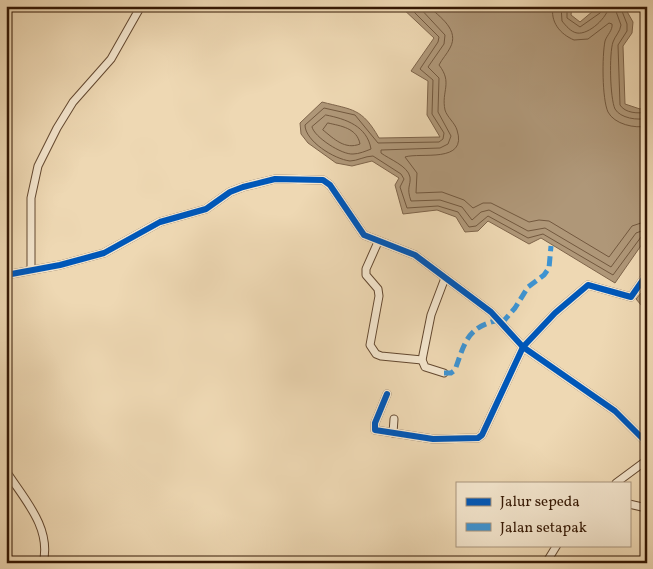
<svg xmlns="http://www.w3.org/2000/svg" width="653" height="569" font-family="Vollkorn,serif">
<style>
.water{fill:#af9778;stroke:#7e644a}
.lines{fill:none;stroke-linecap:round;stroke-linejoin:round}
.shore{stroke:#72583e;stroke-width:1}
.minor-casing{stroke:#634830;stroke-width:9}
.minor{stroke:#f4e6ce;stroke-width:7}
.quiet{stroke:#3e93d1;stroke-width:5;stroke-dasharray:10 5;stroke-linecap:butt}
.cycleway-casing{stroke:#f4e6ce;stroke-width:9}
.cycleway{stroke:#0057b8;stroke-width:6}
</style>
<rect width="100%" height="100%" fill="#eed8b3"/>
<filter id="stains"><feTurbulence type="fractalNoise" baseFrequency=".004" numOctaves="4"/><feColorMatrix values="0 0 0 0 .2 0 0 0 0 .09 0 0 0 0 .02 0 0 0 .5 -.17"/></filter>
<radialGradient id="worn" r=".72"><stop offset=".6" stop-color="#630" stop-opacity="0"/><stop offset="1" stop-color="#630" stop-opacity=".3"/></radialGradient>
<g class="water">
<path d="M400,6H572L571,15L580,22L599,6L625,8L633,22L632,33L623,46L625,104L640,109L647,106V237L615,283L541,238L529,244L488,221L478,231L465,232L456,217L437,210L403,214L395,185L399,178L372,161L352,166L336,163L308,143L301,134L300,123L322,102C353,110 362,108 379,138L440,137L427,115L428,81L411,71L434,38Z"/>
<path d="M647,286V312L636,299Z"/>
</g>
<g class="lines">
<g class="shore">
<path d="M408,6L439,37L438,42L420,69L433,80L432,114L444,133L443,139L439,142L378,143L355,115L324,108L305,125C305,141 334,159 350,161C357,161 365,156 373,156L401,174L404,179L400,187L407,208L438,206L458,212L469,227L476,226L488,216L528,238L543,234L613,275L641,237L647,235"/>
<path d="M418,6L445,35L444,44L428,67L439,78L438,112L451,136L448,144L440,148L381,150V153C389,159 408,166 410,177C411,186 406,187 411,201L440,200L462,207L472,220L481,212L489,210L528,231L545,228L611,267L636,233L647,229"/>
<path d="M428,6C440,17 460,30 450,48C447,54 442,59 439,65C453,83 441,91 445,110C447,117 455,123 457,130C468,164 420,152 405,157L417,173L416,193L442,192L464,200L473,208L483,203H491L529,222L539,220L549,221L609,257L632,226L647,221"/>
<path d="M553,6C550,22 560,34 574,40L588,39L609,23L612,24C613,30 607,35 605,41C602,56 602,99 608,112C614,124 635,129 647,126"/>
<path d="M561,6L562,21C566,26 571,32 577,33C589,35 608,17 609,6"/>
<path d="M567,6V18L580,27L600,13L603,6"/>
<path d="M614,6L621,25C620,32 615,36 613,42C609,54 610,98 615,109C620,118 638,121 647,118"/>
<path d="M620,6L627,24V31L618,45L620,105C625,113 638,114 647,112"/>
<path d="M326,115C346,119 367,126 371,149C366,151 359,154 353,154C342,155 314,137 312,127Z"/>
<path d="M328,123C341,126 357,128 360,144C345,150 334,139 323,130Z"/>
</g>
<g class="minor-casing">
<g id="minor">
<path d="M378,242L366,269V275L378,289L379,296L370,345L376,354L381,356L422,360"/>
<path d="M31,270V198L38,166L57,128L73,102L111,59L141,6"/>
<path d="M6,275L60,265L104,253L160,222L206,209L230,192L243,187L275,179L323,180L330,185L364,235L415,255L491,312L523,347L615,411L647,443"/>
<path d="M444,373L425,367L422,360L431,315L445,278"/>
<path d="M387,394L375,423V430L433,439L478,438L482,435L523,347L555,313L588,285L631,297L647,274"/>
<path d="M393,433L394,419"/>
<path d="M6,471C24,499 52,528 43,563"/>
<path d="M616,483L647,460"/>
<path d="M629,504L642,507L647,506"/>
<path d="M546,563L557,545"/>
</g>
</g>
<use href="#minor" class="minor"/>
<g class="quiet">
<path d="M502,323L515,308L528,287L544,275L549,268L551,246"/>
<path d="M444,373H451L455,370C465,342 467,327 499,320"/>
</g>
<g class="cycleway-casing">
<g id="cycleway">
<path d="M6,275L60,265L104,253L160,222L206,209L230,192L243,187L275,179L323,180L330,185L364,235L415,255L491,312L523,347L615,411L647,443"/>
<path d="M387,394L375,423V430L433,439L478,438L482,435L523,347L555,313L588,285L631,297L647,274"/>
</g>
</g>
<use href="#cycleway" class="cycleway"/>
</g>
<rect width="653" height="569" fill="none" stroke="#eed8b3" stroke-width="25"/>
<rect x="8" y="8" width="638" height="554" fill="none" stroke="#351804" stroke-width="2.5"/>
<rect x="12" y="12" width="628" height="544" fill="none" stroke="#351804"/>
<rect x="456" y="482" width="175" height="65" fill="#f4e6ce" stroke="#a8947d"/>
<rect x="466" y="498" width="25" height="8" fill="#0057b8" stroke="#a8947d"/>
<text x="500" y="506" font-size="15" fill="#351804">Jalur sepeda</text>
<rect x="466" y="523" width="25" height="8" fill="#3e93d1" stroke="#a8947d"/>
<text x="500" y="532" font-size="15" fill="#351804">Jalan setapak</text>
<rect width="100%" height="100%" filter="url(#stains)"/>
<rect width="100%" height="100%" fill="url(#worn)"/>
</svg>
